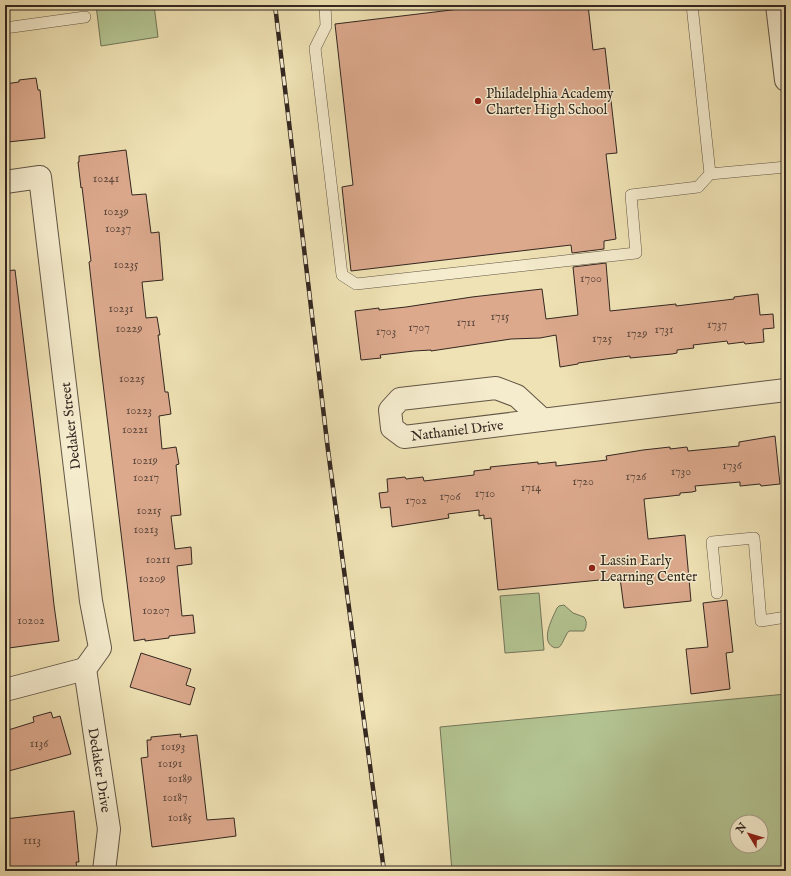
<svg xmlns="http://www.w3.org/2000/svg" width="791" height="876" font-family="'IM FELL English',serif">
<style>
.green{fill:#b3c492;stroke:#73765a;fill-rule:evenodd}
.building{fill:#dca98d;stroke:#332721}
.lines{fill:none;stroke-linecap:round;stroke-linejoin:round}
.service-casing{stroke:#625646;stroke-width:12}
.minor-casing{stroke:#625646;stroke-width:24}
.service{stroke:#f5ecce;stroke-width:11}
.minor{stroke:#f5ecce;stroke-width:22}
.rail-casing{stroke:#332721;stroke-width:4.5}
.rail{stroke:#f5ecce;stroke-width:3;stroke-dasharray:9;stroke-linecap:butt}
.poi-dot{fill:#8f2418;stroke:#f5ecce;stroke-width:1.5}
.labels{text-anchor:middle;stroke-width:3;stroke-linejoin:round;paint-order:stroke}
.number-label{font-size:12px;fill:#5d483c}
.poi-label{font-size:14px;fill:#332721;stroke:#f5ecce;text-anchor:start}
.street-label{font-size:14px;fill:#332721;stroke:#f5ecce}
</style>
<rect width="100%" height="100%" fill="#efe2b4"/>
<filter id="stains"><feTurbulence type="fractalNoise" baseFrequency=".005" numOctaves="4"/><feColorMatrix values="0 0 0 0 .2 0 0 0 0 .09 0 0 0 0 .02 0 0 0 .5 -.17"/></filter>
<radialGradient id="worn" r=".72"><stop offset=".6" stop-color="#630" stop-opacity="0"/><stop offset="1" stop-color="#630" stop-opacity=".3"/></radialGradient>
<g class="green">
<path d="M96,5H154L158,37L101,46Z"/>
<path d="M539,593L544,650L505,653L500,596Z"/>
<path d="M564,605L573,613L584,617C587,621 587,626 584,631H569C565,635 562,646 559,647C557,648 554,648 553,647C540,640 553,617 557,608L559,606Z"/>
<path d="M786,694V871H452L440,727ZM737,822H761V846H737Z"/>
</g>
<g class="building">
<path d="M493,5H588L593,50L605,48L617,153L606,154L616,239L604,241V249L572,253L571,245L351,271L342,187L353,185L335,24Z"/>
<path d="M36,78L38,90H40L45,138L8,142L5,119V84L19,82V80Z"/>
<path d="M126,150L132,195L146,194L151,233L159,232L163,280L142,282L146,318L157,317L160,335H158L165,392H168L171,414L159,416L162,449L176,447L179,464L176,465L181,515L171,516L175,549L191,547L192,564L177,566L182,616L193,615L195,633L169,636V638L145,641V639L134,641L98,342L89,262L91,261L82,187L81,188L78,162H79V156Z"/>
<path d="M606,263L610,311L676,304V306L734,299V297L758,294L760,315L773,314L774,328L763,329L764,342L745,344L744,342L728,344L727,341L693,345L694,348L677,350V353L672,354L630,358V356L613,358L578,363V364L560,367L556,335L540,338L511,339L431,351V350L414,351L380,355L381,358L361,360L355,311L379,308V310L406,307L472,297L542,289L546,319L578,315L573,267Z"/>
<path d="M15,270L40,476L54,605L59,641L9,648L5,616V271Z"/>
<path d="M775,436L780,484L761,486L760,484L740,486V482L695,486L696,491L692,492L680,493V495L644,499L648,539L685,535L691,601L624,608L620,578L498,590L491,518L484,519V515L479,516V510L448,514L449,518L392,527L390,507L381,508L379,493L388,492L387,479L405,477L406,479L423,477L424,481L474,475V471L491,469L490,467L538,462V464L556,462V466L607,460L606,456L643,450L670,447V449L687,447L688,451L739,446V442Z"/>
<path d="M727,600L733,652L726,653L730,689L691,694L686,649L708,647L703,603Z"/>
<path d="M141,653L191,669L186,685L195,688L190,705L130,687Z"/>
<path d="M51,712L53,718L60,716L71,754L5,772V731L34,722L33,717Z"/>
<path d="M181,734L180,737L197,735L207,820L234,818L236,836L152,847L141,758L148,757L147,740H151V737Z"/>
<path d="M74,811L79,862H76L77,868L51,871H5V819Z"/>
</g>
<g class="lines">
<g class="service-casing">
<g id="service">
<path d="M325,5L326,26L315,48L342,275L356,284L636,253L631,195L698,187L710,174L786,167"/>
<path d="M692,5L710,174"/>
<path d="M5,28L85,17"/>
<path d="M717,593L712,542L754,538L761,621L786,617"/>
</g>
</g>
<g class="minor-casing">
<g id="minor">
<path d="M777,5L786,80"/>
<path d="M5,182L40,177L91,601L100,648L85,669"/>
<path d="M543,420L517,396L496,388L400,399L390,410L392,428L404,437L786,390"/>
<path d="M85,669L109,829L104,871"/>
<path d="M5,690L85,669"/>
</g>
</g>
<use href="#service" class="service"/>
<use href="#minor" class="minor"/>
<g class="rail-casing">
<path id="rail" d="M275,5L328,450L384,871"/>
</g>
<use href="#rail" class="rail"/>
</g>
<g class="poi-dot">
<circle cx="478" cy="101" r="4"/>
<circle cx="592" cy="568" r="4"/>
</g>
<g class="labels">
<g class="number-label">
<text x="106" y="182">10241</text>
<text x="116" y="215">10239</text>
<text x="118" y="232">10237</text>
<text x="126" y="268">10235</text>
<text x="591" y="282">1700</text>
<text x="121" y="312">10231</text>
<text x="500" y="320">1715</text>
<text x="466" y="326">1711</text>
<text x="717" y="328">1737</text>
<text x="419" y="331">1707</text>
<text x="129" y="332">10229</text>
<text x="664" y="333">1731</text>
<text x="386" y="335">1703</text>
<text x="637" y="337">1729</text>
<text x="602" y="342">1725</text>
<text x="132" y="382">10225</text>
<text x="139" y="414">10223</text>
<text x="135" y="433">10221</text>
<text x="145" y="464">10219</text>
<text x="732" y="469">1736</text>
<text x="681" y="475">1730</text>
<text x="636" y="480">1726</text>
<text x="146" y="481">10217</text>
<text x="583" y="485">1720</text>
<text x="531" y="491">1714</text>
<text x="485" y="497">1710</text>
<text x="450" y="500">1706</text>
<text x="416" y="504">1702</text>
<text x="149" y="514">10215</text>
<text x="146" y="533">10213</text>
<text x="158" y="563">10211</text>
<text x="152" y="582">10209</text>
<text x="156" y="614">10207</text>
<text x="31" y="624">10202</text>
<text x="39" y="747">1136</text>
<text x="173" y="750">10193</text>
<text x="170" y="767">10191</text>
<text x="180" y="782">10189</text>
<text x="175" y="801">10187</text>
<text x="180" y="821">10185</text>
<text x="32" y="844">1113</text>
</g>
<g class="poi-label">
<text x="486" y="98">Philadelphia Academy<tspan x="486" dy="16">Charter High School</tspan></text>
<text x="600" y="565">Lassin Early<tspan x="600" dy="16">Learning Center</tspan></text>
</g>
<g class="street-label">
<text transform="translate(70 426) rotate(-97)" y="5">Dedaker Street</text>
<text transform="translate(457 430) rotate(-7)" y="5">Nathaniel Drive</text>
<text transform="translate(100 770) rotate(81)" y="5">Dedaker Drive</text>
</g>
</g>
<rect width="791" height="876" fill="none" stroke="#efe2b4" stroke-width="20"/>
<rect x="6" y="6" width="779" height="864" fill="none" stroke="#332721" stroke-width="2"/>
<rect x="10" y="10" width="771" height="856" fill="none" stroke="#332721"/>
<g transform="translate(749 834) rotate(308)"><circle r="19" fill="#f5ecce" stroke="#a79d89"/>
<path d="M0-3L7 15L0 10L-7 15Z" fill="#8f2418"/>
<text y="-6" font-size="11" font-weight="bold" text-anchor="middle" fill="#332721">N</text>
</g>
<rect width="100%" height="100%" filter="url(#stains)"/>
<rect width="100%" height="100%" fill="url(#worn)"/>
</svg>
